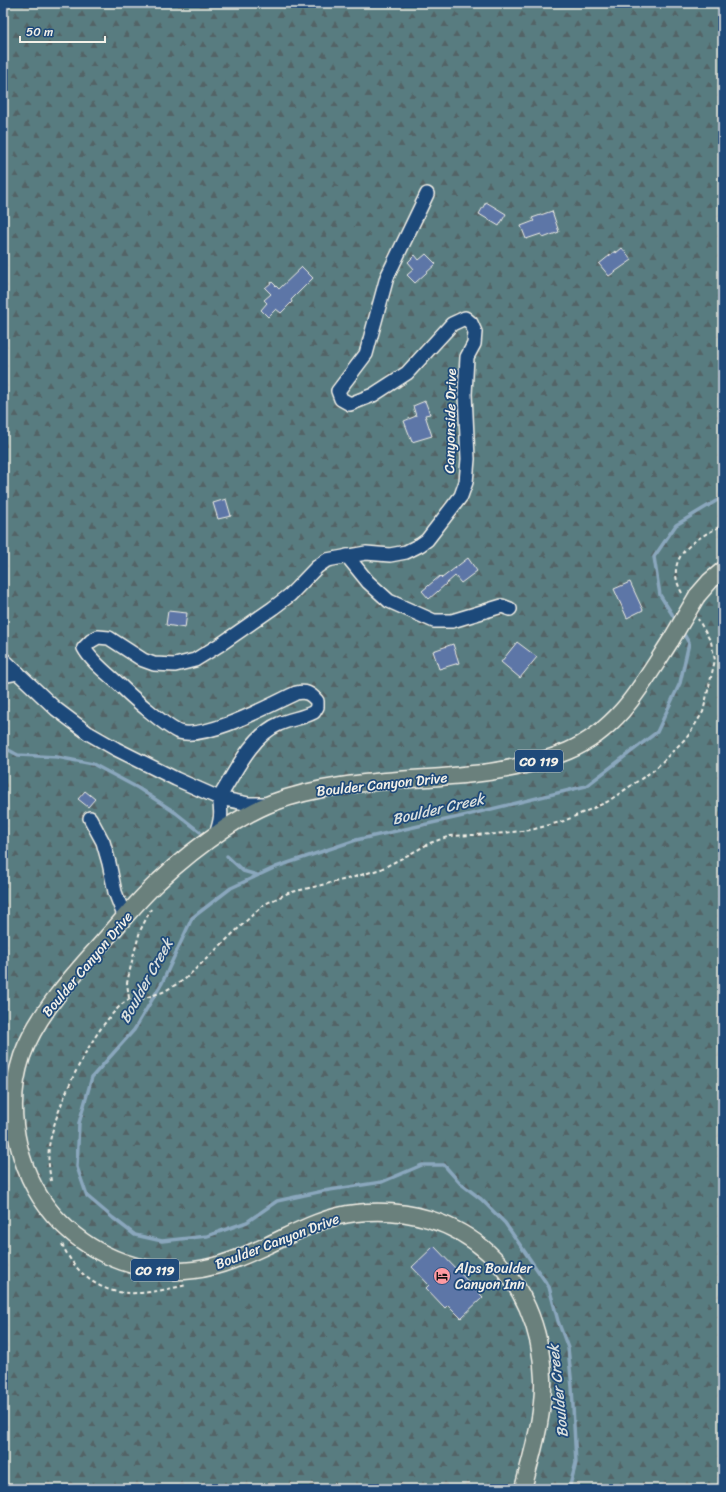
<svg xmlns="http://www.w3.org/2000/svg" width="726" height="1492" font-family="Sriracha,sans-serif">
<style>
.forest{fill:url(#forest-firs);stroke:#a6b6b4}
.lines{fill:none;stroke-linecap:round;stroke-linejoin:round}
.stream{stroke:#8aa7bd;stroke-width:3.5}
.building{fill:#5d76a7;stroke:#f4f1e8}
.minor-casing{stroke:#f4f1e8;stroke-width:16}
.major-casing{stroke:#f4f1e8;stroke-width:19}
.path{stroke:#f4f1e8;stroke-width:2;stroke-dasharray:4 3;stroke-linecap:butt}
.minor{stroke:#1f4a7a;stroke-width:13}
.major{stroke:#6a807c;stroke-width:16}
.major-bridge-casing{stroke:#f4f1e8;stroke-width:19;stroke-linecap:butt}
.major-bridge{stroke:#6a807c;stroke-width:16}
.labels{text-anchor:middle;stroke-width:3.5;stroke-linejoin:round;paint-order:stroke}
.shield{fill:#1f4a7a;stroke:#b4bfc7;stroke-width:1}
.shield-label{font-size:13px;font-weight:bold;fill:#f4f1e8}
.street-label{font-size:14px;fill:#f4f1e8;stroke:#1f4a7a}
.poi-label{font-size:14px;fill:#f4f1e8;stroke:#1f4a7a;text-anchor:start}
.water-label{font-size:15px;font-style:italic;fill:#dadfdd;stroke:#1f4a7a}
</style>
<defs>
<pattern id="forest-firs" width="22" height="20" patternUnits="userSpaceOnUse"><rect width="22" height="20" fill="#597b80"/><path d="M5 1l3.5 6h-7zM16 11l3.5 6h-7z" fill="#526466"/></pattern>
</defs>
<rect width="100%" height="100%" fill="#1f4a7a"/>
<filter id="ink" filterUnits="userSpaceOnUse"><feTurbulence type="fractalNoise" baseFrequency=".025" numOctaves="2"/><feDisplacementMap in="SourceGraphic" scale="8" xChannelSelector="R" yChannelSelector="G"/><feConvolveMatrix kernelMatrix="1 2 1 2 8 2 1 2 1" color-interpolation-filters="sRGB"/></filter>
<g filter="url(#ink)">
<rect class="forest" x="3" y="3" width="720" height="1486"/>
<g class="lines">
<g class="stream">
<path d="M677,622L660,595L654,557L676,525L716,501L723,498"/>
<path d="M3,747L18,755L57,757L93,764L138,788L176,813L200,832"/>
<path d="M227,856L243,871L257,875"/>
<path d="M569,1489L576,1463L572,1387L568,1348L558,1321L549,1287L505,1223L481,1199L460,1183L444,1165H422L382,1182L323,1191L277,1201L247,1222L207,1236L162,1241L135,1235L113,1218L87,1196L77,1167L79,1123L92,1077L134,1030L162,983L192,918L231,888L276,867L356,840L463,816L586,786L657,732L680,683L689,643L682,631"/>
</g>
</g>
<g class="building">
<path d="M486,202L506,214L499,226L479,214Z"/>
<path d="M552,211L559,232L543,238L541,234L526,239L521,226L534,221L532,218Z"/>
<path d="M622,248L632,260L609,276L599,264L615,251L616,253Z"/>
<path d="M426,254L436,264L415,283L407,275L414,269L408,262L415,255L419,260Z"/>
<path d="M302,267L313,278L291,300L292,302L281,313L276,309L268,317L261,310L267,303L264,300L271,294L265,288L272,282L279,289Z"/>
<path d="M425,401L430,414L425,415L432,436L412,442L404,421L416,416L413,406Z"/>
<path d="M226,499L231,516L218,519L213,503Z"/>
<path d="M468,558L477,571L461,583L455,576L429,599L422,591L440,576L442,578Z"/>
<path d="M630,582L643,610L627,618L614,589Z"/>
<path d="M168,611L187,613L185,628L166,625Z"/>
<path d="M517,642L537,657L520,678L501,662Z"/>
<path d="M453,644L459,663L439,669L433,651Z"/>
<path d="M85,791L95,799L88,807L78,799Z"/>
<path d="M434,1246L483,1297L461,1318L448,1305L445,1308L426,1288L429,1285L412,1267Z"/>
</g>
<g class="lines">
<g class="minor-casing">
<g id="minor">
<path d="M347,556L368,582L389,601L434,621H452L502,606L510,609"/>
<path d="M3,659L56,709L88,733L116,749L176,779L219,798L249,804H267"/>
<path d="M3,676L18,673"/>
<path d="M90,818L103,842L109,863L115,892L125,918"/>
<path d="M216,834C221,821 222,812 219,798C234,774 252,735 279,724C290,719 303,718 314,712L317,707V701C310,693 306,691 296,693C270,705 207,740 179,732C168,728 133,698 124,689C111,676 92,663 84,648L91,641L98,637L109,638L143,660L154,664L175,665L195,660L221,644L273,608L290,595L317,567L327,560L366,553L390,555L406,552L420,545L427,540L461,496L466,482L468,459L465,394L467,357L474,344L475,332L471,323L465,318L452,324L407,373L373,395L350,404L341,399L338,391L366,354L387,277L427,194"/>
</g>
</g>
<g class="major-casing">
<g id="major">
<path d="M697,596L710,581L723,570"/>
<path d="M523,1489C532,1453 544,1417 543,1379C540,1275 462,1201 356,1213C325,1216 296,1232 268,1245C244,1256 220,1267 194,1270C146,1276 96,1258 61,1223C19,1181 3,1113 22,1056C36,1016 73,975 101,944C120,923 138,900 159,881C180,861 203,843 227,827C241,818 256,809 272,803C367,767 474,791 568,751C619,729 642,685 671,640"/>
</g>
</g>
<g class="path">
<path d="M682,593C662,557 695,539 723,525"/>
<path d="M129,998L127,983L132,961L140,931L151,909"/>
<path d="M51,1181C49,1168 47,1155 50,1141C58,1102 95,1021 129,999L139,1000L163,992L184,980L263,905L288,893L351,878L381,869L410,854L430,843L450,836L495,834L531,830L564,821L607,802L654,770L688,736L703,712L715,660L711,642L698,619"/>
<path d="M62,1244C74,1271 97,1292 128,1293C147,1294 168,1289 187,1285"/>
</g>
<use href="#minor" class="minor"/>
<use href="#major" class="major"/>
<g class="major-bridge-casing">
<path id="major-bridge" d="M671,640L697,596"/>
</g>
<use href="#major-bridge" class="major-bridge"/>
</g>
</g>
<defs>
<g id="hotel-disc" transform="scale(0.9)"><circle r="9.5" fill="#ff9aa2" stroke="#1f4a7a"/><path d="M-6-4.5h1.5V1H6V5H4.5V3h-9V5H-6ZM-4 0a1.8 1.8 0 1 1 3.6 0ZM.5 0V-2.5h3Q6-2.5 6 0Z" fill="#111"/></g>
</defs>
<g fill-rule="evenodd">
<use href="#hotel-disc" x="442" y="1276"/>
</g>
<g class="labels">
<g class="shield">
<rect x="515" y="750" width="48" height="22" rx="3"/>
<rect x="131" y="1259" width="48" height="22" rx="3"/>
</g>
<g class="shield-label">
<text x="539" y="766">CO 119</text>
<text x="155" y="1275">CO 119</text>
</g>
<g class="street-label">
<text transform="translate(450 421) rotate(-89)" y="5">Canyonside Drive</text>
<text transform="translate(382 784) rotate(-6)" y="5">Boulder Canyon Drive</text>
<text transform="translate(87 964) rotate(-50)" y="5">Boulder Canyon Drive</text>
<text transform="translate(277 1241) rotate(-21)" y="5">Boulder Canyon Drive</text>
</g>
<g class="poi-label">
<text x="455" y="1273">Alps Boulder<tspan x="455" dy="16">Canyon Inn</tspan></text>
</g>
<g class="water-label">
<text transform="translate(438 809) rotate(-13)" y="5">Boulder Creek</text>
<text transform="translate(146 981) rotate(-61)" y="5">Boulder Creek</text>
<text transform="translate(558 1391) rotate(-96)" y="5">Boulder Creek</text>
</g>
</g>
<rect width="726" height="1492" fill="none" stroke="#1f4a7a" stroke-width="16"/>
<rect x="8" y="8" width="710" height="1476" fill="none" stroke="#f4f1e8" stroke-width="1.5" filter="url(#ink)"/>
<path d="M20 36v6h85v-6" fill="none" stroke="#f4f1e8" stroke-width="2"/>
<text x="26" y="36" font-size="12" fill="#f4f1e8" stroke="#1f4a7a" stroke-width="3" paint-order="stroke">50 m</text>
</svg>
